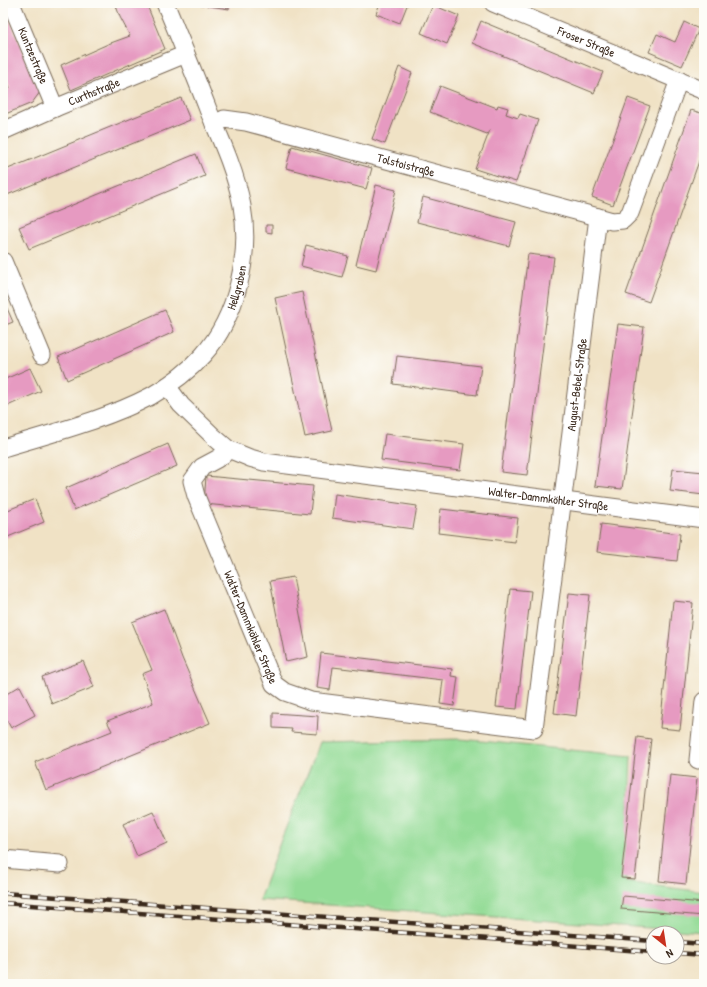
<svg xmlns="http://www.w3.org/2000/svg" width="707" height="987" font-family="'Patrick Hand',sans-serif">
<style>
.green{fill:#94dc97;stroke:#68835a}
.building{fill:#e69ac1}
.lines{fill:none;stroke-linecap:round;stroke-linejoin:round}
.minor-casing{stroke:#7a6a58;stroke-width:19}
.minor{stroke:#fff;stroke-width:17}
.rail-casing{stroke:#3b2a1e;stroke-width:4.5}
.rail{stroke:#fdfcf7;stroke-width:3;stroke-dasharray:9;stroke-linecap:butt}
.labels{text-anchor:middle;stroke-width:3.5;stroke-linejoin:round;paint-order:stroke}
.street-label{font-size:12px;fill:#3b2a1e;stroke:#fdfcf7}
</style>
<rect width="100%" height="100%" fill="#fdfcf7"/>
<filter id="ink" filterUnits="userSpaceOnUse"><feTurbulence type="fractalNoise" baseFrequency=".025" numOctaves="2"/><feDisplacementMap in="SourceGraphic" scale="8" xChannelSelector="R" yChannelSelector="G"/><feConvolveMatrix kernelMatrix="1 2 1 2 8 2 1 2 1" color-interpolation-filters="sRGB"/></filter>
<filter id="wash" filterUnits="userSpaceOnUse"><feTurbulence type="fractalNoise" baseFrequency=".012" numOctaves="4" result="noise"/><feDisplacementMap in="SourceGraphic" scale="16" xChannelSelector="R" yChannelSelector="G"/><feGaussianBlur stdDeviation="0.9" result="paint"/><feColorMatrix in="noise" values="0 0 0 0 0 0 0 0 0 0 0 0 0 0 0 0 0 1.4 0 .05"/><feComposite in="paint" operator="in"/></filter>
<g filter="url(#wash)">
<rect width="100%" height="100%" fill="#f0e2c5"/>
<path class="green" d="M461,739L631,756L626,882L704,892V932L259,900L281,840L320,742Z"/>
<g id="blocks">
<g class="building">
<path d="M115,3H146L165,49L71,90L61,65L108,44L130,36L120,17Z"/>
<path d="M196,3H230L229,9L196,4Z"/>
<path d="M380,3H408L400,23L376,14Z"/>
<path d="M3,4L40,92L32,103L3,115V91L10,88L3,71Z"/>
<path d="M433,5L459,16L447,44L421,33Z"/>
<path d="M481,21L603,72L594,93L472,43Z"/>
<path d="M684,22L699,29L682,66L649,52L657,34L675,42Z"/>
<path d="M399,67L412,73L385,144L372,139Z"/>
<path d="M440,86L497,108L498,105L508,108L506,114L518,118L520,114L538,120L516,182L475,169L490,130L487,134L430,112Z"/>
<path d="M181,98L190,120L7,195L3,186V171Z"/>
<path d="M628,98L650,106L613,205L592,197Z"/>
<path d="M691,110L704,114V147L649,302L626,294Z"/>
<path d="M292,146L372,168L366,189L286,168Z"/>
<path d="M196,154L205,176L29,249L19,227Z"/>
<path d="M376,185L396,190L376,270L356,265Z"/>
<path d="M423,197L516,222L509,246L417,222Z"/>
<path d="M266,225H272V233L266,232Z"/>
<path d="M306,245L348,256L342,277L301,266Z"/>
<path d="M528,254L554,257L527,475L501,472Z"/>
<path d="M302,292L332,431L305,437L275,298Z"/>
<path d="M3,299L13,322L3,326Z"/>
<path d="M165,310L174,332L67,380L58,357Z"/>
<path d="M618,324L644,327L622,489L595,486Z"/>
<path d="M397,356L481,366L477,395L393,384Z"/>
<path d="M30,368L41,391L3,408V380Z"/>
<path d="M385,434L464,444L460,470L381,460Z"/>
<path d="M168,444L177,466L74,510L66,488Z"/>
<path d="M673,469L704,472V495L670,491Z"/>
<path d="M206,476L313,486L310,514L204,504Z"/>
<path d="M335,494L417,506L413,529L332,518Z"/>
<path d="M35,499L44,522L3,539V512Z"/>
<path d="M441,509L518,518L515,542L438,533Z"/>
<path d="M601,524L680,534L677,561L597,552Z"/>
<path d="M293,577L308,657L286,662L270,581Z"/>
<path d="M510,589L531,591L517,709L496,707Z"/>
<path d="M569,593L590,595L576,716L554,713Z"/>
<path d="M673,601L693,603L680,730L660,728Z"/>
<path d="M164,609L182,658L210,723L46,790L35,762L112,731L107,721L153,703L142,674L152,670L132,622Z"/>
<path d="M321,653L452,669L451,676L458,677L454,706L440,704L443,680L333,667L330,690L317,688Z"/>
<path d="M83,661L94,687L52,704L42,677Z"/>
<path d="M20,686L35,715L11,728L3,713V696Z"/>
<path d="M273,713L318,716L317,734L291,732L292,729L273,728Z"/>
<path d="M637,737L651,739L635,879L621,878Z"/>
<path d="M670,775L697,778L686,884L659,881Z"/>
<path d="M153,811L167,843L137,856L123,824Z"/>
<path d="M623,896L704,903V916L621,909Z"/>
</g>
</g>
</g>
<g filter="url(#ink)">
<use href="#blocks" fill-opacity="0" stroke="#7a6a58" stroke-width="1"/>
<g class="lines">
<g class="minor-casing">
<g id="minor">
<path id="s1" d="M11,3L55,108"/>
<path id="s2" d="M493,3L704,91"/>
<path id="s3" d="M214,124L224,119L246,122L598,217"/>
<path id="s4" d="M3,131L55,108L186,54"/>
<path d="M3,261L42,355"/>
<path id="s5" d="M167,386L181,405L214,437L228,449L250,458L264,462L704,519"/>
<path id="s6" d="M3,448C52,433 105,420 151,396C170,385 188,372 203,355C237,317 251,255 242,206C236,173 222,142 209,112C195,75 180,39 165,3"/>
<path id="s7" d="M228,449L223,455L217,459L202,467L192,481L196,496L274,684L285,692L311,701L534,729L598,217L612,221L623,220L630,213L679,80"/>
<path d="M698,760L704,701"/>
<path d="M3,859L60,864"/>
</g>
</g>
<use href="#minor" class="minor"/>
<g class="rail-casing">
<g id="rail">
<path d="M3,893L653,941"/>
<path d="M3,903L503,940L653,952"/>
<path d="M677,942L704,944"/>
<path d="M677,953L704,955"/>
</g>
</g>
<use href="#rail" class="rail"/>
</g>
</g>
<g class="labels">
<g class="street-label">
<text dy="4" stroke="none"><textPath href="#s2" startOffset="101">Froser Straße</textPath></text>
<text dy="4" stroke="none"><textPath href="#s1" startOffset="57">Kuntzestraße</textPath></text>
<text dy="4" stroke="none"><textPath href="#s4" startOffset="99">Curthstraße</textPath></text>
<text dy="4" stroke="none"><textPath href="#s3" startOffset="199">Tolstoistraße</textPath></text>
<text dy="4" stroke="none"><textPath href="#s6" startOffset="300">Hellgraben</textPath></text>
<text dy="4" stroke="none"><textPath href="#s7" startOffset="881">August-Bebel-Straße</textPath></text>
<text dy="4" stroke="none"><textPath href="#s5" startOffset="413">Walter-Dammköhler Straße</textPath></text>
<text dy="4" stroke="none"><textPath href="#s7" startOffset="207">Walter-Dammköhler Straße</textPath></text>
</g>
</g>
<rect width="707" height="987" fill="none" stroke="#fdfcf7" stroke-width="16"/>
<g transform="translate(665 945) rotate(150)"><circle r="19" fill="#fdfcf7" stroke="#afa8a0"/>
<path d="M0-3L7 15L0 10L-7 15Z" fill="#c8321e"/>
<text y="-6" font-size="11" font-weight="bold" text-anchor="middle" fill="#3b2a1e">N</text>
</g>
</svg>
